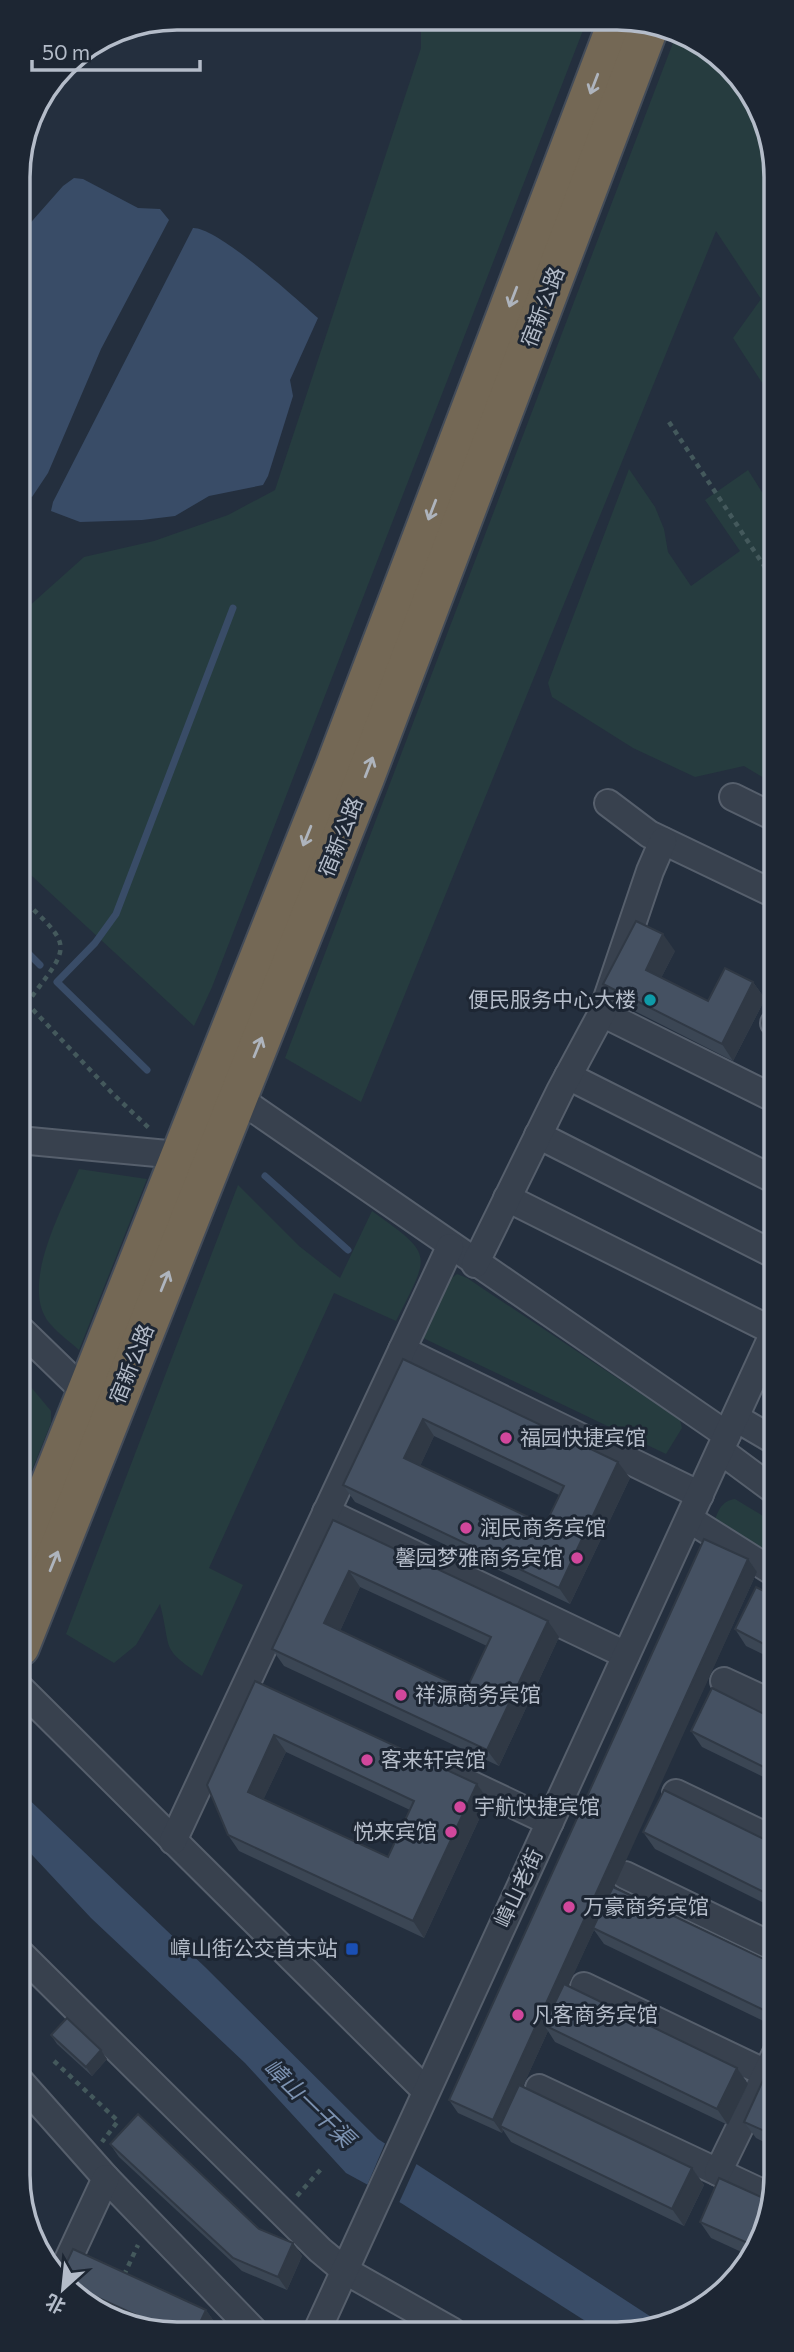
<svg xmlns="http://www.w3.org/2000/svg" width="794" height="2352" font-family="Commissioner,'Noto Sans SC',sans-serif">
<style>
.green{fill:#263c3f}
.water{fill:#394c67}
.pier{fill:#242f3e}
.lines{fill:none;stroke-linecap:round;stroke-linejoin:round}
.stream{stroke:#394c67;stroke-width:7}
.minor-casing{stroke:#565f6c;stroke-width:30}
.highway-casing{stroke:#434c59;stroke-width:42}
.path{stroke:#44595c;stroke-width:4.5;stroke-dasharray:5 5;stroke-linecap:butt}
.minor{stroke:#38414e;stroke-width:26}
.highway{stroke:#746855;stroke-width:38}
.wall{fill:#3b4654;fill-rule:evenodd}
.shaded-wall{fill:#303945}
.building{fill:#455162;stroke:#303945;stroke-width:2;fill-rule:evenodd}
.oneway{stroke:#aeb4bd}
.culture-dot{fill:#0f9aa8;stroke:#1d2633;stroke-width:2.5}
.hotel-dot{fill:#d1479c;stroke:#1d2633;stroke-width:2.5}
.transit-dot{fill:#1a4fb4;stroke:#1d2633;stroke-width:2.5}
.labels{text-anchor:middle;stroke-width:6;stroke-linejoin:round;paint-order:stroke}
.street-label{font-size:21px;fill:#b4bcc9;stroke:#1d2633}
.poi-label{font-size:21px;fill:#b4bcc9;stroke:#1d2633;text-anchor:start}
.water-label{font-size:23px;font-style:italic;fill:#7c92b1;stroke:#1d2633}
.rim{fill:none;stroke:#b4bcc9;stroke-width:3.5}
</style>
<rect width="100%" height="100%" fill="#242f3e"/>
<g class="green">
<path d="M421,19L587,20L212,987L194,1026L19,864L18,616L84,557L154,541L228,515L275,490L421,48Z"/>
<path d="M676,35L730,64L773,145L774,401L733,338L761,299L716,231L361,1102L285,1058Z"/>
<path d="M629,469L655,507L664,529L668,552L691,586L740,551L705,500L748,470L774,511V784L744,766L695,777L633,748L552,697L548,683Z"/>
<path d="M79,1169L147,1179L79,1350C69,1341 55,1331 47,1320C21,1281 64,1206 79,1169Z"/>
<path d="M238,1185L299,1246L340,1278L372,1211C435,1256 430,1253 396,1321L334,1293L209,1568L243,1585L202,1676C159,1647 172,1650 160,1604L136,1645L114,1663L66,1634Z"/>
<path d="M457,1274L467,1278L680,1420L682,1428L666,1454L421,1337L449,1280Z"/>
<path d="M20,1374L51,1411V1423L20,1500Z"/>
<path d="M735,1499L775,1523V1568L712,1529C717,1515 719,1501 735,1499Z"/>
</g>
<g class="water">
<path d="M74,178L83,179L138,208L160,209L169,220L101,349L48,473L32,497L18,490V237L63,186Z"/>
<path d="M193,228C217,227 297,299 318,318L290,380L293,396L268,476L263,485L209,496L175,516L142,520L80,522L51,511L53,502Z"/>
<path d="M20,1791L205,1967L378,2139L662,2324L649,2331H601L401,2203L346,2173L245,2063L91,1918L20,1842Z"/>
</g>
<path class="pier" d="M386,2141L417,2163L398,2205L366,2188Z"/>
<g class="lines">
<g class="stream">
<path d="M19,944L40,965"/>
<path d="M147,1070L57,982L95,943L116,914L233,608"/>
<path d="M265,1176L348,1250"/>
</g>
<g class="minor-casing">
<g id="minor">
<path d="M733,797L774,817"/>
<path d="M608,803L649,834L774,894"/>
<path d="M602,1013L775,1099"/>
<path d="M774,1023H775"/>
<path d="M568,1076L775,1180"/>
<path d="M238,1098L727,1435"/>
<path d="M538,1135L775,1255"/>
<path d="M19,1140L178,1155"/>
<path d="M507,1198L775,1332"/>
<path d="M475,1264L560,1091L602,1013L650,871L663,841"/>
<path d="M19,1328L85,1392"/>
<path d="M402,1350L700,1495"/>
<path d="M736,1418L775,1441"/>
<path d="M721,1451L775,1491"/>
<path d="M326,1512L626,1655"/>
<path d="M689,1519L775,1573"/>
<path d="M724,1681L776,1705"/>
<path d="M20,1688L426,2091"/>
<path d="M447,1773L550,1822"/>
<path d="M676,1793L776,1841"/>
<path d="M173,1841L450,1247"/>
<path d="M625,1875L776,1948"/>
<path d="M20,1953L320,2250L344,2270L452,2331"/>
<path d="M584,1986L776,2078"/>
<path d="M20,2081L106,2178L254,2331"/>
<path d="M539,2088L771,2197"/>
<path d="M718,2172L776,2053"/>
<path d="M59,2279L106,2178"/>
<path d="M317,2331L775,1330"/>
</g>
</g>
<g class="highway-casing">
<g id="highway">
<path d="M20,1559L335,766L618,20"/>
<path d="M20,1647L365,778L651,22"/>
</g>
</g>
<g class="path">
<path d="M669,422L774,581"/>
<path d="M19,896C74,948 72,943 27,1003"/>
<path d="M19,995L113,1094L149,1128"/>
<path d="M54,2061L118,2121L102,2142"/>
<path d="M297,2196L322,2168"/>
<path d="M124,2275L138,2245"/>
</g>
<use href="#minor" class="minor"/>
<use href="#highway" class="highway"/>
</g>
<g class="wall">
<path d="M675,951L661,978L708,1001L753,982L765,999L733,1061L615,1001L603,984Z"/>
<path d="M403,1359L630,1478L570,1604L355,1502L343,1485ZM434,1436L559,1495L545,1525L420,1466Z"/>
<path d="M333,1520L559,1637L499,1766L284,1666L272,1649ZM360,1587L487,1646L466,1690L340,1631Z"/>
<path d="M748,1559L757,1572L613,1887L776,1965V2027L604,1944L594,1930L568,1986L737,2068L748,2084L728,2125L555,2042L548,2031L523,2086L692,2168L704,2185L684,2226L511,2142L503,2130L502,2133L458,2113L449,2100Z"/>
<path d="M775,1597V1660L746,1646L735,1629Z"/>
<path d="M255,1681L477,1784L488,1800L424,1938L239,1851L228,1835ZM286,1752L410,1810L388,1857L263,1800Z"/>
<path d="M776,1720V1783L702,1747L691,1731Z"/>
<path d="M643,1832L776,1845V1909L655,1849Z"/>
<path d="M51,2035L107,2059L92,2076L57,2044Z"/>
<path d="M776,2084V2148L756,2138L744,2122Z"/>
<path d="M110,2144L259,2229L293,2243L302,2256L287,2290L242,2271L119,2157Z"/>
<path d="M770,2201L748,2255L711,2238L700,2222Z"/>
<path d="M64,2288L206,2310L215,2323L211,2331L154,2332L101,2308Z"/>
</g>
<g class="shaded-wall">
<path d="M663,934L675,951L657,986L646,970Z"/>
<path d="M753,982L765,999L733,1061L722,1044Z"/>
<path d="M423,1419L434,1436L416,1475L404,1458Z"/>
<path d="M618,1462L630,1478L570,1604L559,1588Z"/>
<path d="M748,1559L757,1572L595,1929L593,1928L594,1930L549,2028L544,2025L548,2031L504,2128L500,2126L503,2130L502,2133L493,2120Z"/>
<path d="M349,1571L360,1587L336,1640L324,1623Z"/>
<path d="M548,1621L559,1637L499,1766L487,1750Z"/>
<path d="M274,1735L286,1752L259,1809L248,1792Z"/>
<path d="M477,1784L488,1800L424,1938L413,1921Z"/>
<path d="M776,1990V2026L766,2011Z"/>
<path d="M101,2050L107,2059L92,2076L86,2067Z"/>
<path d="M737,2068L748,2084L728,2125L717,2109Z"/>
<path d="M692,2168L704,2185L684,2226L672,2209Z"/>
<path d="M293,2243L302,2256L287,2290L278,2277Z"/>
<path d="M88,2293L97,2305L85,2299Z"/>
<path d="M206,2310L215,2323L211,2331H196Z"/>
</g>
<g class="building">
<path d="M636,921L663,934L646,970L708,1001L725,968L753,982L722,1044L603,984Z"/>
<path d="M403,1359L618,1462L559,1588L343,1485ZM423,1419L564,1486L545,1525L404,1458Z"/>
<path d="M775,1462V1474L770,1470Z"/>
<path d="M333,1520L548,1621L487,1750L272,1649ZM349,1571L491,1637L466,1690L324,1623Z"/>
<path d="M704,1539L748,1559L493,2120L449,2100Z"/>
<path d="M756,1587L775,1597V1650L735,1629Z"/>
<path d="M255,1681L477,1784L413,1921L228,1835L207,1785ZM274,1735L414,1801L388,1857L248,1792Z"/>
<path d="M712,1688L776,1720V1773L691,1731Z"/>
<path d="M664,1790L776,1845V1898L643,1832Z"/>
<path d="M613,1887L776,1965V1990L766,2011L593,1928Z"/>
<path d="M564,1984L737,2068L717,2109L544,2025Z"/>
<path d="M67,2018L101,2050L86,2067L51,2035Z"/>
<path d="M764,2078L776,2084V2136L744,2122Z"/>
<path d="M519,2085L692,2168L672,2209L500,2126Z"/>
<path d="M138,2114L259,2229L293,2243L278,2277L233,2258L110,2144Z"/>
<path d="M719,2178L770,2201L752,2245L700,2222Z"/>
<path d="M73,2249L206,2310L196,2331L173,2332L88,2293L85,2299L64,2288L59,2279Z"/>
<path d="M381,2325L392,2331H377Z"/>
</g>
<defs><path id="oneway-shaft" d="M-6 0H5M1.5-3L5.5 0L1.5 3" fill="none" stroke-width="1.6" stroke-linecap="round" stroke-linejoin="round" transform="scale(1.75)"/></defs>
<g class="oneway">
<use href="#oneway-shaft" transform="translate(594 84) rotate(111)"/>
<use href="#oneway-shaft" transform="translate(513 297) rotate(111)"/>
<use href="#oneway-shaft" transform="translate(432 510) rotate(111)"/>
<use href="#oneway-shaft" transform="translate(369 767) rotate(-69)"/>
<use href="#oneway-shaft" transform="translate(307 836) rotate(112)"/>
<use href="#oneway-shaft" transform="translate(258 1047) rotate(-68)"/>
<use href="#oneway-shaft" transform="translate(165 1281) rotate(-68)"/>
<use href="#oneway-shaft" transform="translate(54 1561) rotate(-68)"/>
</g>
<circle class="culture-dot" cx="650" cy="1000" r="7"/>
<g class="hotel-dot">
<circle cx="506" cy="1438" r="7"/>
<circle cx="466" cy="1528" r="7"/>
<circle cx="577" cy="1558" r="7"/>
<circle cx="401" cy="1695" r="7"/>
<circle cx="367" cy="1760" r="7"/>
<circle cx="460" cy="1807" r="7"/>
<circle cx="451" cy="1832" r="7"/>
<circle cx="569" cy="1907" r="7"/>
<circle cx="518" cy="2015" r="7"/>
</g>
<rect class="transit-dot" x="345" y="1942" width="14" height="14" rx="3.5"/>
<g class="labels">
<g class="street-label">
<text transform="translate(543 307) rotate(-69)" y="7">宿新公路</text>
<text transform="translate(341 837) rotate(-68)" y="7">宿新公路</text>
<text transform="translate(132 1364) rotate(-68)" y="7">宿新公路</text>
<text transform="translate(519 1888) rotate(-65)" y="7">嶂山老街</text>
</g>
<g class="poi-label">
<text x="636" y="1007" text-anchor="end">便民服务中心大楼</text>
<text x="520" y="1445">福园快捷宾馆</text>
<text x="480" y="1535">润民商务宾馆</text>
<text x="563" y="1565" text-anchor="end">馨园梦雅商务宾馆</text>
<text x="415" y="1702">祥源商务宾馆</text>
<text x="381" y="1767">客来轩宾馆</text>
<text x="474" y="1814">宇航快捷宾馆</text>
<text x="437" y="1839" text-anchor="end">悦来宾馆</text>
<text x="583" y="1914">万豪商务宾馆</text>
<text x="338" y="1956" text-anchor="end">嶂山街公交首末站</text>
<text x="532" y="2022">凡客商务宾馆</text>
</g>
<g class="water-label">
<text transform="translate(309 2103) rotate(44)" y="8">嶂山一干渠</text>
</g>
</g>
<path d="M0 0H794V2352H0ZM177 30H617A147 147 0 0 1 764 177V2175A147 147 0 0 1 617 2322H177A147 147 0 0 1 30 2175V177A147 147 0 0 1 177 30Z" fill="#1d2633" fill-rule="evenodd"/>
<path class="rim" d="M177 30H617A147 147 0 0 1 764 177V2175A147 147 0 0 1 617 2322H177A147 147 0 0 1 30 2175V177A147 147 0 0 1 177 30Z"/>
<g transform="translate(63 2289) rotate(207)" stroke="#1d2633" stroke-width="5" paint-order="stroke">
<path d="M0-5L12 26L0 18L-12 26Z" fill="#b4bcc9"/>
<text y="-10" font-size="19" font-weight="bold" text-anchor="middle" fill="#b4bcc9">北</text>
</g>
<path d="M32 60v10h168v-10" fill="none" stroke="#b4bcc9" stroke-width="3.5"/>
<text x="42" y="60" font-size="21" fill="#b4bcc9" stroke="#1d2633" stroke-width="5" paint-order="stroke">50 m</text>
</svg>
